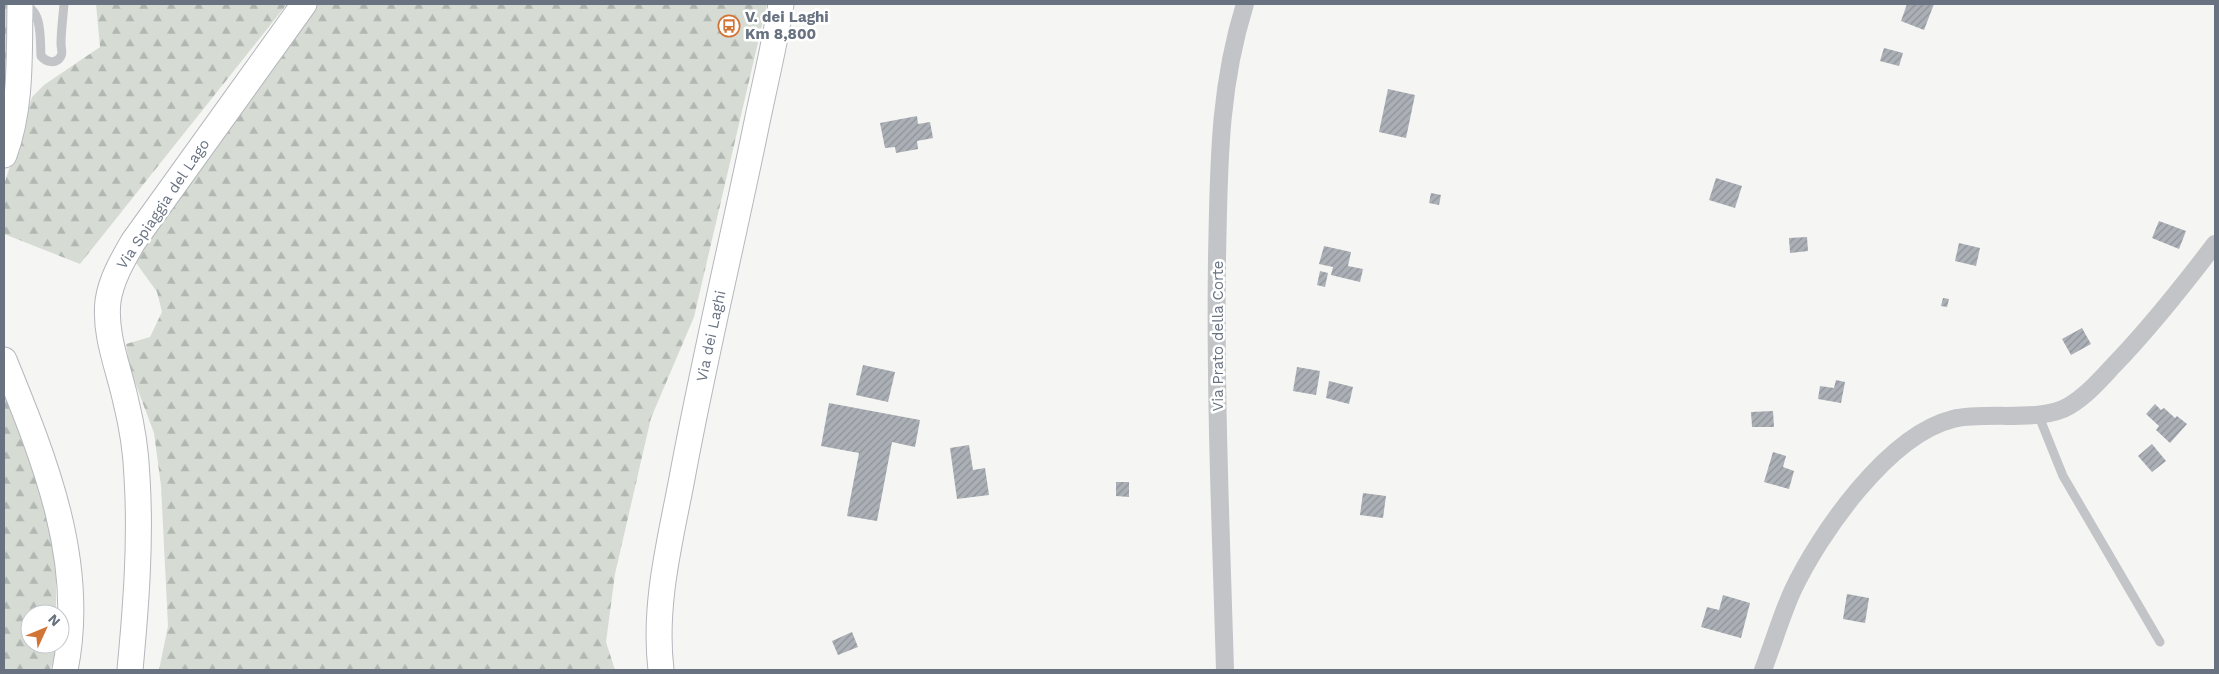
<svg xmlns="http://www.w3.org/2000/svg" width="2219" height="674" font-family="'Work Sans',sans-serif">
<style>
.forest{fill:url(#forest-firs)}
.building{fill:url(#building-hatch)}
.lines{fill:none;stroke-linecap:round;stroke-linejoin:round}
.secondary-casing{stroke:#b4b7bc;stroke-width:27}
.lane{stroke:#c2c4c8;stroke-width:9}
.street{stroke:#c2c4c8;stroke-width:18}
.secondary{stroke:#fff;stroke-width:25}
.labels{text-anchor:middle;stroke-width:5;stroke-linejoin:round;paint-order:stroke}
.poi-label{font-size:15px;font-weight:bold;fill:#687281;stroke:#fff;text-anchor:start}
.street-label{font-size:15px;fill:#687281;stroke:#fff}
</style>
<defs>
<pattern id="forest-firs" width="22" height="20" patternUnits="userSpaceOnUse" patternTransform="scale(1.25)"><rect width="22" height="20" fill="#d6dcd4"/><path d="M5 1l3.5 6h-7zM16 11l3.5 6h-7z" fill="#b1b7b1"/></pattern>
<pattern id="building-hatch" width="6" height="6" patternUnits="userSpaceOnUse" patternTransform="scale(1.25)"><rect width="6" height="6" fill="#abafb6"/><path d="M-1 1l2-2M0 6l6-6M5 7l2-2" fill="none" stroke="#8f9399"/></pattern>
</defs>
<rect width="100%" height="100%" fill="#f5f6f3"/>
<g class="forest">
<path d="M4,4H13L4,126Z"/>
<path d="M96,4H287L80,264L4,234V185L32,97L44,85L100,47Z"/>
<path d="M317,4H767L694,317L651,418L615,574L606,642L615,670H159L168,626L161,486L154,433L130,369L126,344L150,337L162,312L157,292L134,260Z"/>
<path d="M4,392L29,457L56,551V614H30V644H56V655L50,670H4Z"/>
</g>
<g class="building">
<path d="M1907,4H1934L1924,30L1901,21Z"/>
<path d="M1884,48L1903,53L1899,66L1880,61Z"/>
<path d="M1388,89L1415,95L1406,138L1379,132Z"/>
<path d="M917,116L918,124L930,122L933,138L917,141L918,149L896,153L895,147L885,148L880,123Z"/>
<path d="M1716,178L1742,186L1735,208L1709,200Z"/>
<path d="M1431,193L1441,195L1439,205L1429,203Z"/>
<path d="M2159,221L2186,231L2179,249L2152,238Z"/>
<path d="M1807,237L1808,251L1790,253L1789,238Z"/>
<path d="M1959,243L1980,248L1976,266L1955,261Z"/>
<path d="M1324,246L1351,252L1348,266L1363,269L1360,282L1331,275L1333,267L1319,264Z"/>
<path d="M1320,271L1328,273L1325,287L1317,285Z"/>
<path d="M1943,298L1949,299L1947,307L1941,306Z"/>
<path d="M2082,328L2091,344L2071,355L2062,339Z"/>
<path d="M863,365L895,372L888,402L856,395Z"/>
<path d="M1297,367L1320,371L1316,395L1293,391Z"/>
<path d="M1836,380L1845,382L1841,403L1818,399L1820,386L1834,388Z"/>
<path d="M1329,381L1353,387L1349,404L1326,398Z"/>
<path d="M829,403L920,420L915,447L892,442L877,521L847,516L859,453L821,446Z"/>
<path d="M2155,404L2161,410L2164,408L2175,418L2177,416L2187,424L2170,443L2156,430L2159,426L2146,414Z"/>
<path d="M1773,411L1774,427H1752L1751,412Z"/>
<path d="M2152,444L2166,461L2152,472L2138,456Z"/>
<path d="M969,445L973,470L985,468L989,495L957,499L950,448Z"/>
<path d="M1773,452L1786,456L1783,467L1794,471L1789,489L1764,482Z"/>
<path d="M1116,482H1129V497L1116,496Z"/>
<path d="M1363,493L1386,496L1383,518L1360,515Z"/>
<path d="M1847,594L1869,598L1865,623L1843,619Z"/>
<path d="M1723,595L1750,603L1741,638L1701,627L1707,607L1719,610Z"/>
<path d="M852,632L858,647L838,655L832,641Z"/>
</g>
<g class="lines">
<g class="secondary-casing">
<g id="secondary">
<path d="M4,155C22,107 19,54 20,4"/>
<path d="M4,360C44,458 87,562 65,670"/>
<path d="M130,670C136,606 141,541 137,477C136,451 132,426 126,402C119,369 104,335 108,301C111,280 122,261 133,242L304,4"/>
<path d="M661,670C653,603 671,538 683,473C705,355 733,239 757,122C765,83 775,43 781,4"/>
</g>
</g>
<g class="lane">
<path d="M23,6C43,7 40,42 41,56C46,62 56,65 61,56C63,53 61,48 61,44C61,31 63,17 64,4"/>
<path d="M2038,414L2063,476L2160,642"/>
</g>
<g class="street">
<path d="M1225,670C1221,533 1215,395 1217,258C1219,169 1218,90 1245,4"/>
<path d="M1763,670C1773,644 1781,617 1792,592C1819,534 1888,435 1953,419C1987,411 2041,423 2069,406C2086,396 2100,380 2113,366C2150,328 2183,286 2215,244"/>
</g>
<use href="#secondary" class="secondary"/>
</g>
<defs>
<g id="bus-ring" transform="scale(1.125)"><circle r="9.5" fill="#fff" stroke="#d27436" stroke-width="1.5"/><path d="M-5-6H5V4H4V6H2V4H-2V6H-4V4H-5ZM-3.5-4V0h7V-4ZM-3.5 1.2v1.5H-2V1.2ZM2 1.2v1.5H3.5V1.2Z" fill="#d27436"/></g>
</defs>
<g fill-rule="evenodd">
<use href="#bus-ring" x="729" y="26"/>
</g>
<g class="labels">
<g class="poi-label">
<text x="745" y="22">V. dei Laghi<tspan x="745" dy="17">Km 8,800</tspan></text>
</g>
<g class="street-label">
<text transform="translate(163 204) rotate(-56)" y="5">Via Spiaggia del Lago</text>
<text transform="translate(711 336) rotate(-78)" y="5">Via dei Laghi</text>
<text transform="translate(1218 336) rotate(-90)" y="5">Via Prato della Corte</text>
</g>
</g>
<rect width="2219" height="674" fill="none" stroke="#687281" stroke-width="10"/>
<g transform="translate(45 629) rotate(46)"><circle r="24" fill="#ffffff" stroke="#c3c7cd"/>
<path d="M0-4L9 19L0 12L-9 19Z" fill="#d27436"/>
<text y="-8" font-size="14" font-weight="bold" text-anchor="middle" fill="#687281">N</text>
</g>
</svg>
